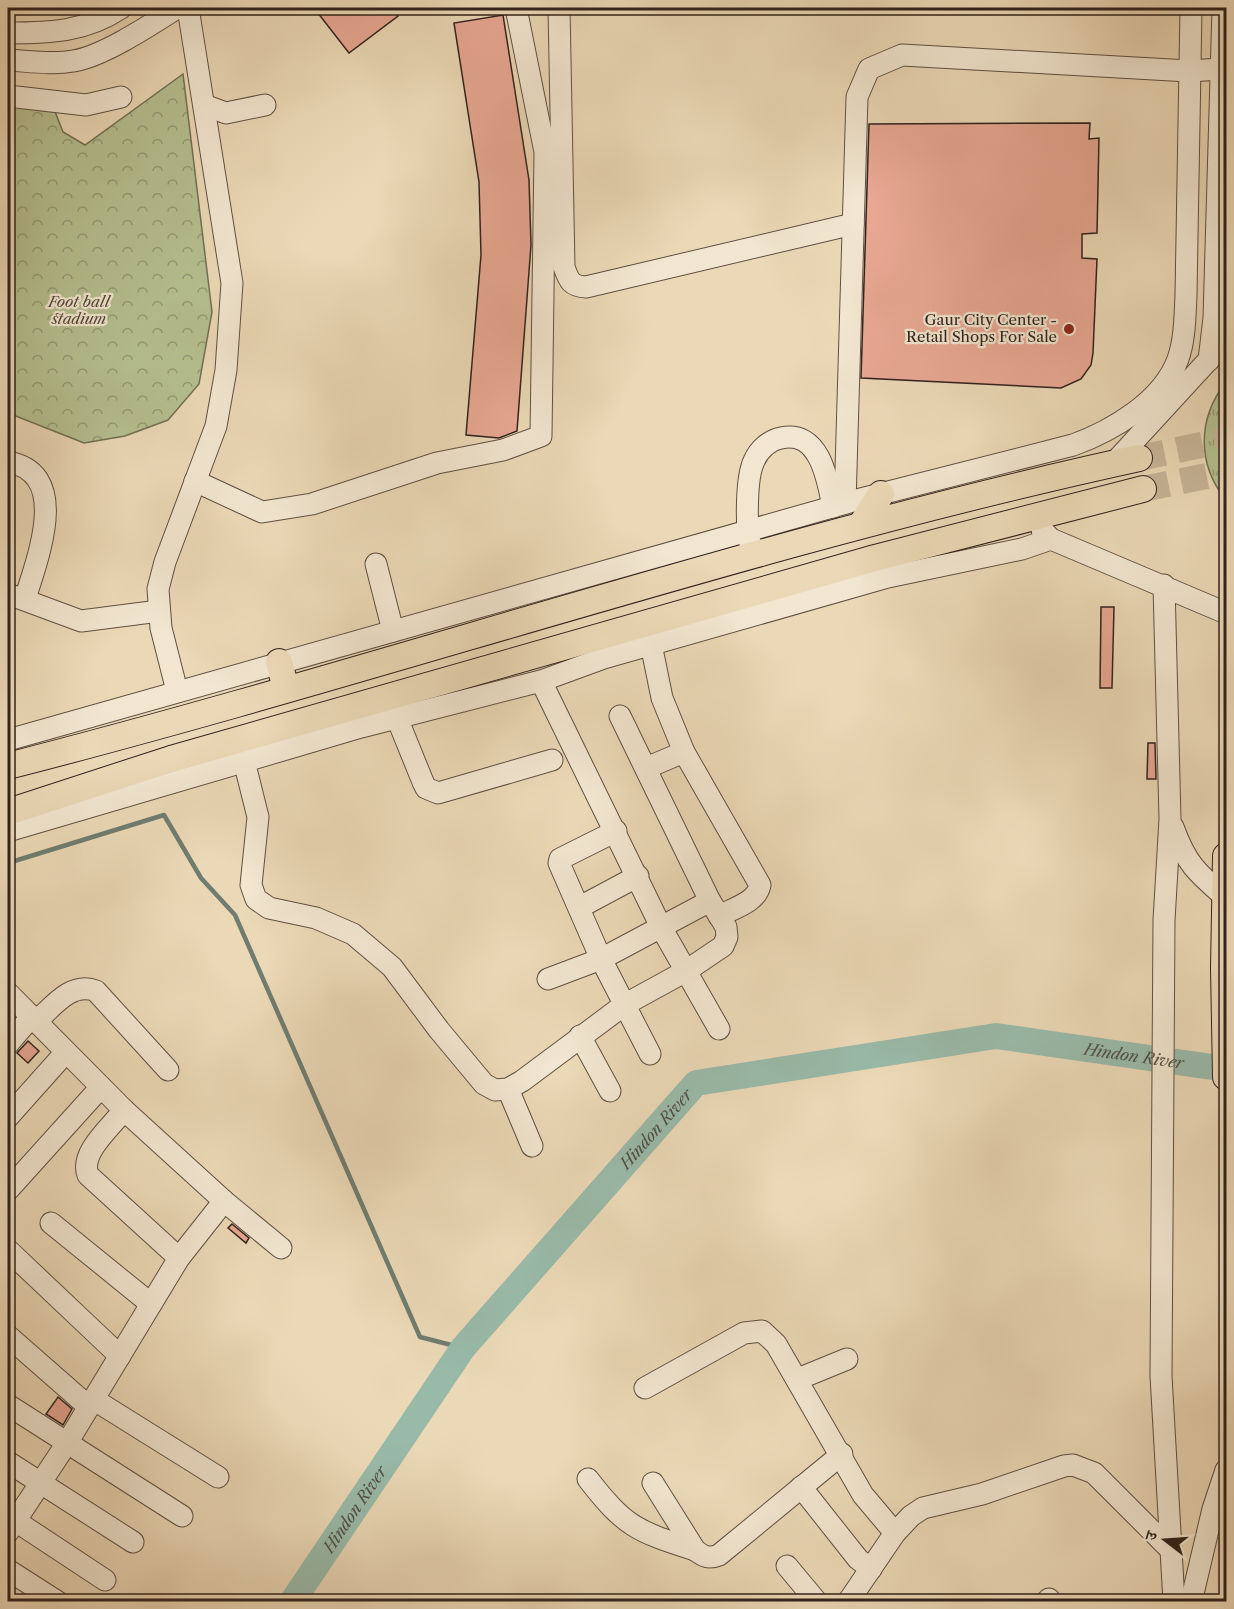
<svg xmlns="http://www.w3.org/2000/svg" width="1234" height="1609" font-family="'Libre Caslon Text','Noto Serif Devanagari',serif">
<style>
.grass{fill:url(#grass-tufts);stroke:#727056;stroke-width:1.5}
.park{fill:url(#park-crowns);stroke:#727056;stroke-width:1.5}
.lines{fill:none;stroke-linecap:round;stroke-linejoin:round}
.stream{stroke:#6f7d71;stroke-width:4.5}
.river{stroke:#99baa9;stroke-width:26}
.building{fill:#e8a793;stroke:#30221d;stroke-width:1.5}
.major-tunnel{stroke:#c6b497;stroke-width:26;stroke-dasharray:26 13;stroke-linecap:butt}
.minor-casing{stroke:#5f5043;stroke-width:23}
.major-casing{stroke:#30221d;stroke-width:28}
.minor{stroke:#f2e6d0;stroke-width:21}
.major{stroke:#ebd8b6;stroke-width:26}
.poi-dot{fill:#8f2418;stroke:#f2e6d0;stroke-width:2}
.labels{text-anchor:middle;stroke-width:4.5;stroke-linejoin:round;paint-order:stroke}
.park-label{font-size:15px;font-style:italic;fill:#51493a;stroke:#f2e6d0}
.poi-label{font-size:15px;fill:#30221d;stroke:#f2e6d0;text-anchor:end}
.water-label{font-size:16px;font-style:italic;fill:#505047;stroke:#f2e6d0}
</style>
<defs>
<pattern id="grass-tufts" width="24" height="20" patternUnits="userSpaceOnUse" patternTransform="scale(1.5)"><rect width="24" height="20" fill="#b5bf90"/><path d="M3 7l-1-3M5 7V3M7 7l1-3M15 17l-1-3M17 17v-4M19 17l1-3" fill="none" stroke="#949b75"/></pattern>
<pattern id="park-crowns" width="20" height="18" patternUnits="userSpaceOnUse" patternTransform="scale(1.5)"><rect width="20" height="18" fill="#b5bf90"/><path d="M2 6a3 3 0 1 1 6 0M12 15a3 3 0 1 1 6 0" fill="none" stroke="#949b75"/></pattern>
</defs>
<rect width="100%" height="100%" fill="#ebd8b6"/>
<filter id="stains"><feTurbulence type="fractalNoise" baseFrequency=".00333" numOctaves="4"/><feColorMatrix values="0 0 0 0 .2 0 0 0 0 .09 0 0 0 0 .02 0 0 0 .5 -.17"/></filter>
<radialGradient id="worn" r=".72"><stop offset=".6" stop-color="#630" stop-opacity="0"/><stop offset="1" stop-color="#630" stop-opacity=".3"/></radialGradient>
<path class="grass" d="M1226,382V500C1197,464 1197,419 1226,382Z"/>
<path class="park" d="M183,74L212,312L199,384L168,420L125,436L84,443L8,413V102L54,109L63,132L85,145Z"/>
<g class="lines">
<path class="stream" d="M8,863L164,815L201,878L235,915L420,1337L463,1348"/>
<path class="river" id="s1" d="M292,1602L463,1348L696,1083L996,1036L1226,1069"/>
</g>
<g class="building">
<path d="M314,8H392L398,16L349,53Z"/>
<path d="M503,15L529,180L531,245L517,431L499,438L466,435L481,255L479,182L454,23Z"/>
<path d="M1090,123L1089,139L1099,138L1097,233L1082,234V258L1097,259L1093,353L1091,365L1081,379L1061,388L861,378L869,124Z"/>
<path d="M1101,607H1114L1112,688H1100Z"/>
<path d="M1148,743H1155L1156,779H1147Z"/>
<path d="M28,1041L39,1051L28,1063L17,1053Z"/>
<path d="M232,1224L249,1238L246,1243L228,1228Z"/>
<path d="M58,1397L72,1409L63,1425L46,1414Z"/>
</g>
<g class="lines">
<g class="major-tunnel">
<path d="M1139,458L1226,440"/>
<path d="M1143,489L1226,472"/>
</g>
<g class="minor-casing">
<g id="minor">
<path d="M559,8L564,267C569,281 571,286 586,287L853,224"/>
<path d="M8,33C50,33 85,32 121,8"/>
<path d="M8,60C28,61 53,65 73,61C102,57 152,24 177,8"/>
<path d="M8,96L86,105L121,97"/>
<path d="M204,105L226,113L265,105"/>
<path d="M1209,360L1214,318L1223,8"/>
<path d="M8,462C72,473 37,559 25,599"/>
<path d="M1113,464L1226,341"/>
<path d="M195,481L262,512L312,504L437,463L503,450L541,436L545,152L516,8"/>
<path d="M845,503L857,97L869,69L902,55L1189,71L1221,69"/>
<path d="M1042,530L1051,539L1226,613"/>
<path d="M750,543C746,526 746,477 754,461C759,449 770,440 781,438C820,429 828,481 833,507"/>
<path d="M376,564L393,631"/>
<path d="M1164,585L1170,819L1164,920L1161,1376L1174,1602"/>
<path d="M8,594L81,621L159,611"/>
<path d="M651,644L662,698L684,752L760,885C757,902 734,908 719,916"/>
<path d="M541,681L662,929L719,1029"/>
<path d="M177,691L161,628L158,589L165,562L216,426L226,370L232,283L188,8"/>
<path d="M397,718L423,782L426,788L438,793L552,760"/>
<path d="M8,740L857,500L1073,445C1112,431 1163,401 1178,359C1185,339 1185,316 1186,295L1191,8"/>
<path d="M244,761L258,817L251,885L256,899L269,908L316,918L353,934L392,967L439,1030L484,1084L495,1090L508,1089L522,1081L624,1005L686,971L723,946L727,937L726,927L710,901L620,716"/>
<path d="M646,768L684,752"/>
<path d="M1173,827C1186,863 1196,872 1225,897"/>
<path d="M8,831L361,727L541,681L604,658L888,577L1022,549L1051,539"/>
<path d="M616,831L560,859L559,863L601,959L650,1054"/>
<path d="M580,907L638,876"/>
<path d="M548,979L601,959L710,901"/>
<path d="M8,993L124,1110L224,1201L281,1248"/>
<path d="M37,1021C53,1006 72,981 96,991L168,1070"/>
<path d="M580,1036L610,1091"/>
<path d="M8,1044L32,1016"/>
<path d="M508,1089L532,1146"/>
<path d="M124,1110C112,1126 79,1153 88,1175L179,1258"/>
<path d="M8,1117L66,1052"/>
<path d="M8,1190L101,1087"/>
<path d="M51,1223L151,1304"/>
<path d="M8,1250L120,1356"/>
<path d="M8,1336L89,1407"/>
<path d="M798,1379L847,1359"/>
<path d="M645,1388L744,1333L762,1331L776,1344L863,1495L895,1533"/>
<path d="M93,1399L218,1477"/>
<path d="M8,1405L182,1516"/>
<path d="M8,1462L133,1542"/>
<path d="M588,1479C626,1528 637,1531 695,1550"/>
<path d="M653,1483L695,1550C704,1557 709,1559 719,1555L842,1454"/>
<path d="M801,1487L858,1559L871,1569"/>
<path d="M8,1516L105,1580"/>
<path d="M8,1532L67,1443L179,1258L224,1201"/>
<path d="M787,1566L817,1602"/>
<path d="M8,1570L58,1602"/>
<path d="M848,1602L895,1533L911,1516L923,1508L982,1494L1064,1466L1073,1465L1094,1473L1170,1549"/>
<path d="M1046,1602L1049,1599"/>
<path d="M1191,1602L1213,1509L1226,1470"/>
</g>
</g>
<g class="major-casing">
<g id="major">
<path d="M861,525L881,494"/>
<path d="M279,662L286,689"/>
<path d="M8,766C386,669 757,541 1139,458"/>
<path d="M8,812L171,759L875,558L1143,489"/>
<path d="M1226,856L1224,968L1226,1077"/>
</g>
</g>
<use href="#minor" class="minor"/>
<use href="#major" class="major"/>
</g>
<circle class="poi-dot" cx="1069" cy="329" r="6"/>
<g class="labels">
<g class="park-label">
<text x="79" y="307">Foot ball<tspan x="79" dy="17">stadium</tspan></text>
</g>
<g class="poi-label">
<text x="1057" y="325">Gaur City Center -<tspan x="1057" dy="17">Retail Shops For Sale</tspan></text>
</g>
<g class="water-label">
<text dy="6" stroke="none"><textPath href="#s1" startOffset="1102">Hindon River</textPath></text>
<text dy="6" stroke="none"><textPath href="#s1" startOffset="598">Hindon River</textPath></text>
<text dy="6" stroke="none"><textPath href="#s1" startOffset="112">Hindon River</textPath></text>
</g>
</g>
<rect width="1234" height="1609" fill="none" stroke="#ebd8b6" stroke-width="30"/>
<rect x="9" y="9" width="1216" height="1591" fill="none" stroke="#30221d" stroke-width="3"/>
<rect x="15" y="15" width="1204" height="1579" fill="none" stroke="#30221d" stroke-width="1.5"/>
<g transform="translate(1165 1540) rotate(287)" stroke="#f2e6d0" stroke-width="4.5" paint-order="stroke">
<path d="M0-4.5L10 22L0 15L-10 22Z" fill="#30221d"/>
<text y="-9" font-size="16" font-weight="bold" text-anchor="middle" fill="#30221d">उ</text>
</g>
<rect width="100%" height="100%" filter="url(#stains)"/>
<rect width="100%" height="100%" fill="url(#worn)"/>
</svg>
